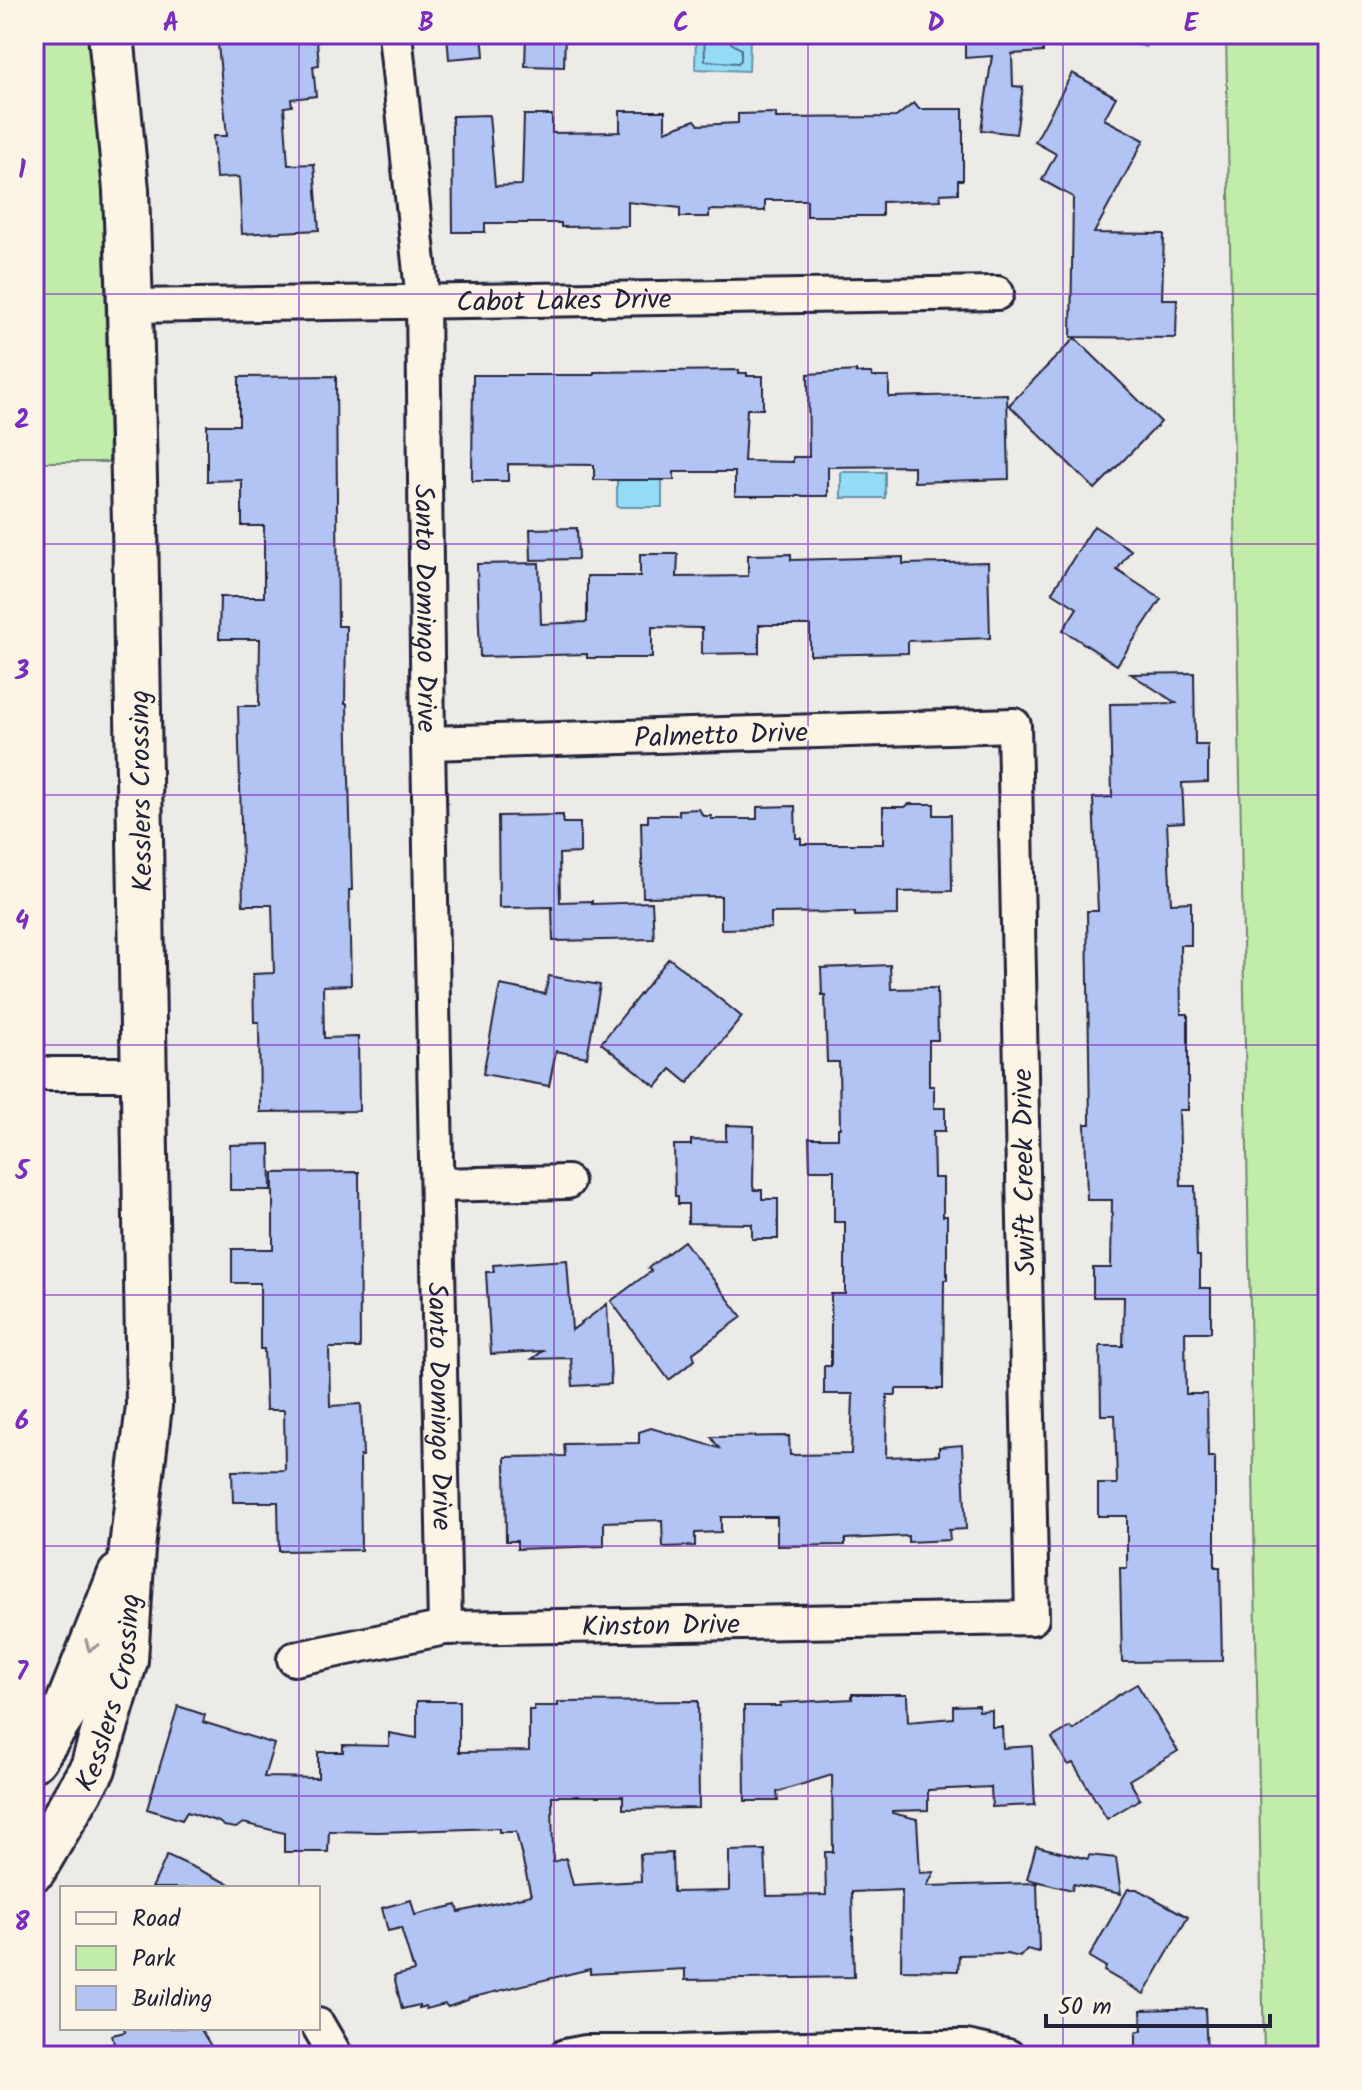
<svg xmlns="http://www.w3.org/2000/svg" width="1362" height="2090" font-family="Kalam,sans-serif">
<style>
.green{fill:#c1eca9;stroke:#728772;stroke-width:2}
.water{fill:#94dcf5;stroke:#6692ab;stroke-width:2}
.lines{fill:none;stroke-linecap:round;stroke-linejoin:round}
.shore{stroke:#506c85;stroke-width:2}
.building{fill:#b1c4f3;stroke:#22223b;stroke-width:2}
.street-casing{stroke:#22223b;stroke-width:38}
.secondary-casing{stroke:#22223b;stroke-width:50}
.street{stroke:#fcf5e5;stroke-width:32}
.secondary{stroke:#fcf5e5;stroke-width:44}
.oneway{stroke:#9a9698}
.grid{fill:none;stroke:#7b2cbf;stroke-width:2;stroke-opacity:0.55}
.labels{text-anchor:middle;stroke-width:6;stroke-linejoin:round;paint-order:stroke}
.street-label{font-size:28px;fill:#22223b;stroke:#fcf5e5}
.neatline{fill:none;stroke:#7b2cbf;stroke-width:3}
.grid-label{font-size:26px;text-anchor:middle;font-weight:bold;fill:#7b2cbf}
</style>
<rect width="100%" height="100%" fill="#edebe8"/>
<filter id="ink" filterUnits="userSpaceOnUse"><feTurbulence type="fractalNoise" baseFrequency=".0125" numOctaves="2"/><feDisplacementMap in="SourceGraphic" scale="16" xChannelSelector="R" yChannelSelector="G"/><feConvolveMatrix kernelMatrix="1 2 1 2 8 2 1 2 1" color-interpolation-filters="sRGB"/></filter>
<g filter="url(#ink)">
<g class="green">
<path d="M34,34L90,35L103,199L109,462H34Z"/>
<path d="M1226,34H1328V2056H1264Z"/>
</g>
<g class="water">
<path d="M1125,34H1159L1145,47L1129,41Z"/>
<path d="M696,36L750,38L749,71L695,69Z"/>
<rect x="841" y="472" width="44" height="26"/>
<rect x="617" y="480" width="45" height="27"/>
</g>
<g class="lines">
<path class="shore" d="M704,34L705,61L738,63L741,60V49L731,43L729,34"/>
</g>
<g class="building">
<path d="M217,34H310L311,42H317L319,65L313,66L316,96L291,99L292,106L284,107L288,165L314,164L319,230L242,234L239,177L216,178L213,136H227Z"/>
<path d="M447,34H482L484,56L449,59Z"/>
<path d="M526,34H565L564,67L525,66Z"/>
<path d="M965,34H1042L1043,52L1012,54L1013,86L1023,87L1016,134L981,130L992,56L965,58Z"/>
<path d="M1072,73L1116,97L1104,119L1144,140L1094,233L1164,234L1162,299H1177L1176,338L1071,337L1073,197L1042,180L1056,154L1035,142Z"/>
<path d="M914,103L919,109H963V180H958V193L940,194L941,200L882,202V216H807V200H765V211L709,210V217H680V208L628,202V226L561,227V223H485V232H453L452,116L489,115L495,186L522,185L524,115H552V133L620,132V111H665V131L695,120L699,125L738,123V114L776,113V118L896,117Z"/>
<path d="M1075,338L1161,422L1095,489L1009,405Z"/>
<path d="M739,370V373H747V376H763V409H747L744,461L793,462V457H809L808,374L856,371V373H871L872,377H889V397L1007,394L1009,479L914,482V466L828,467V496H735V472H674V480H594V465L508,464V481H472L473,375H594V372Z"/>
<path d="M336,376L338,626H346L345,704H347L352,890H349L351,985L323,986L324,1038L358,1037L359,1111L260,1112L259,1022H254L253,974L274,973L272,905H243L238,706H259L260,639H219L220,597H264V526H242V480L207,481V425H239V377Z"/>
<path d="M1094,526L1131,550L1117,570L1161,599L1117,665L1063,630L1077,608L1052,592Z"/>
<path d="M577,528L578,559L531,560L530,529Z"/>
<path d="M640,554H678L677,577L748,576V555L791,554V560L903,557V564L988,562L990,638L908,641V653L810,655V625H759V653L702,654V628L652,627V658H587V654L480,657L477,564L539,563L541,624L587,622V576H640Z"/>
<path d="M1194,673L1195,745H1208V782L1182,783L1184,822L1167,823L1171,903L1191,902V945H1180L1181,1014H1188V1110H1179L1181,1186H1195L1197,1256H1200V1288H1211V1332H1185L1186,1394H1207L1208,1457H1215V1567H1220L1222,1661L1122,1662L1120,1568H1127V1516H1098V1484H1117L1115,1415H1101L1100,1346H1123L1124,1297H1093V1268H1111L1112,1200H1087L1085,1124H1090L1087,911H1098L1093,798L1112,797L1110,704L1176,703L1131,674Z"/>
<path d="M909,804H934V815H951L952,891L898,892V915L855,916V912L771,913V928L721,929V896L643,897L641,822H648V815H679V810L699,809L703,816H711V819H757V807L795,806L796,838H801V844H883V807H905Z"/>
<path d="M563,815V823H580V853L559,854L560,902L592,901V904L652,902L654,939L553,941L552,907L499,908L498,816Z"/>
<path d="M669,958L742,1017L688,1083L671,1069L656,1087L601,1043Z"/>
<path d="M890,965L891,989L937,988L938,1040H929V1086H934V1108H945V1131H933L934,1178H943V1216H947V1280H944L943,1389H896V1395H887L886,1457L939,1455V1447L962,1445L966,1529L949,1530L950,1540L908,1542V1536L845,1539V1545L777,1546V1517H721V1532L695,1533V1546L663,1547L662,1520L604,1522V1546L517,1549V1541H506L505,1457L565,1456L564,1444L639,1443V1432L651,1428L719,1448L711,1437L789,1436L790,1455L851,1454L853,1394H824V1366H831V1294H845V1222H834V1170H810L809,1138H838V1128H840L839,1062H827L825,995H822L821,968Z"/>
<path d="M549,976L600,985L587,1057L556,1051L549,1086L483,1074L500,985L545,994Z"/>
<path d="M726,1125L754,1126L753,1186L754,1190H762V1199H778V1239H752V1224L688,1223V1204H678V1196H675L674,1145H691V1140L726,1141Z"/>
<path d="M270,1144L271,1190H230V1145Z"/>
<path d="M359,1172L360,1348H329L330,1406L361,1404L363,1456H360L361,1550L279,1551L278,1502H233L232,1471L285,1470L284,1410H266L264,1349H260V1283H232V1249H273V1173Z"/>
<path d="M684,1241L742,1317L693,1353L695,1360L669,1380L611,1301L651,1271L648,1268Z"/>
<path d="M567,1260L572,1330L607,1304L611,1384L573,1386L571,1358L532,1359L543,1351L491,1354L486,1272H494L493,1265Z"/>
<path d="M1137,1684L1178,1751L1129,1780L1140,1799L1107,1819L1073,1763L1068,1765L1052,1738L1070,1727L1073,1730L1115,1697Z"/>
<path d="M852,1694H907L908,1722L953,1718V1706L979,1705V1711L992,1710V1727H1002L1003,1748L1032,1746L1035,1805L992,1807L991,1787L928,1790V1810L892,1811V1813L917,1819L920,1873L934,1872L927,1886L1037,1883L1039,1952L1027,1949L1020,1957L1007,1954L959,1955L958,1971L901,1970L902,1890L852,1892L854,1977L685,1980V1969L590,1974V1969L469,1998L468,2000L448,2007L445,2004L426,2009L425,2006L419,2008V2005L402,2009L394,1976L414,1971L401,1928L388,1931L382,1908L411,1900L415,1915L457,1905L459,1912L531,1895L516,1832H499V1828L378,1832L329,1831L328,1852H284V1833L243,1823L236,1828L224,1826L219,1822L187,1812L182,1820L147,1809L178,1706L205,1715L203,1722L274,1744L264,1777L318,1778V1752H343V1745L389,1746V1733L417,1738V1701H459V1752L529,1751V1710H534V1706H558V1702L698,1701L699,1808L623,1809V1796H552L553,1862L566,1858L573,1885L641,1881L640,1854L672,1853L673,1892L729,1891V1851L765,1850L767,1896L826,1895L825,1852H833L832,1775L777,1792L778,1801H745L744,1706H780V1703L852,1699Z"/>
<path d="M1036,1846L1088,1859L1089,1855L1116,1858L1121,1894L1073,1884L1072,1890L1027,1879Z"/>
<path d="M167,1855L238,1888H152Z"/>
<path d="M1128,1889H1137L1188,1917L1144,1994L1104,1971L1106,1967L1089,1957Z"/>
<path d="M1205,2008L1207,2056H1136V2032L1142,2031L1141,2010Z"/>
<path d="M124,2028H200L217,2056H117L112,2035L125,2032Z"/>
</g>
<g class="lines">
<g class="street-casing">
<g id="street">
<path id="s1" d="M395,34L423,301L428,743L445,1628"/>
<path id="s2" d="M130,306L997,293"/>
<path d="M34,1074H144"/>
<path d="M438,1185L567,1182"/>
<path id="s3" d="M294,1659L445,1628L1032,1618L1014,725L428,743"/>
<path d="M318,2025L336,2056"/>
<path d="M565,2056L586,2052H678L837,2047H966L1008,2056"/>
</g>
</g>
<g class="secondary-casing">
<g id="secondary">
<path d="M34,1758L67,1708L120,1576"/>
<path id="s4" d="M34,1868L93,1768L125,1660L132,1548L149,1406L135,523L130,306L126,190L111,34"/>
</g>
</g>
<use href="#street" class="street"/>
<use href="#secondary" class="secondary"/>
</g>
<defs><path id="oneway-chevron" d="M-2-3.5L2.5 0L-2 3.5" fill="none" stroke-width="1.6" stroke-linecap="round" stroke-linejoin="round" transform="scale(2)"/></defs>
<use class="oneway" href="#oneway-chevron" transform="translate(91 1646) rotate(111)"/>
</g>
<path class="grid" d="M299,34V1888M554,34V2056M808,34V2056M1063,34V2056M34,294H1328M34,544H1328M34,795H1328M34,1045H1328M34,1295H1328M34,1546H1328M34,1796H1328M299,2028V2056"/>
<g class="labels">
<g class="street-label">
<text dy="10" stroke="none"><textPath href="#s2" startOffset="434">Cabot Lakes Drive</textPath></text>
<text dy="10" stroke="none"><textPath href="#s1" startOffset="576">Santo Domingo Drive</textPath></text>
<text transform="translate(721 734) rotate(-2)" y="10">Palmetto Drive</text>
<text transform="translate(140 791) rotate(-91)" y="10">Kesslers Crossing</text>
<text transform="translate(1023 1172) rotate(-91)" y="10">Swift Creek Drive</text>
<text dy="10" stroke="none"><textPath href="#s1" startOffset="1374">Santo Domingo Drive</textPath></text>
<text dy="10" stroke="none"><textPath href="#s3" startOffset="370">Kinston Drive</textPath></text>
<text dy="10" stroke="none"><textPath href="#s4" startOffset="194">Kesslers Crossing</textPath></text>
</g>
</g>
<rect width="1362" height="2090" fill="none" stroke="#fcf5e5" stroke-width="88"/>
<rect x="60" y="1886" width="260" height="144" fill="#fcf5e5" stroke="#a5a1a1" stroke-width="2"/>
<rect x="76" y="1912" width="40" height="12" fill="#fcf5e5" stroke="#a5a1a1" stroke-width="2"/>
<text x="132" y="1926" font-size="24" fill="#22223b">Road</text>
<rect x="76" y="1946" width="40" height="24" fill="#c1eca9" stroke="#a5a1a1" stroke-width="2"/>
<text x="132" y="1966" font-size="24" fill="#22223b">Park</text>
<rect x="76" y="1986" width="40" height="24" fill="#b1c4f3" stroke="#a5a1a1" stroke-width="2"/>
<text x="132" y="2006" font-size="24" fill="#22223b">Building</text>
<path d="M1046 2014v12h224v-12" fill="none" stroke="#22223b" stroke-width="4"/>
<text x="1058" y="2014" font-size="24" fill="#22223b" stroke="#fcf5e5" stroke-width="6" paint-order="stroke">50 m</text>
<rect x="44" y="44" width="1274" height="2002" class="neatline"/>
<g class="grid-label">
<text x="171" y="31">A</text>
<text x="426" y="31">B</text>
<text x="681" y="31">C</text>
<text x="936" y="31">D</text>
<text x="1191" y="31">E</text>
<text x="22" y="178">1</text>
<text x="22" y="428">2</text>
<text x="22" y="679">3</text>
<text x="22" y="929">4</text>
<text x="22" y="1179">5</text>
<text x="22" y="1429">6</text>
<text x="22" y="1680">7</text>
<text x="22" y="1930">8</text>
</g>
</svg>
